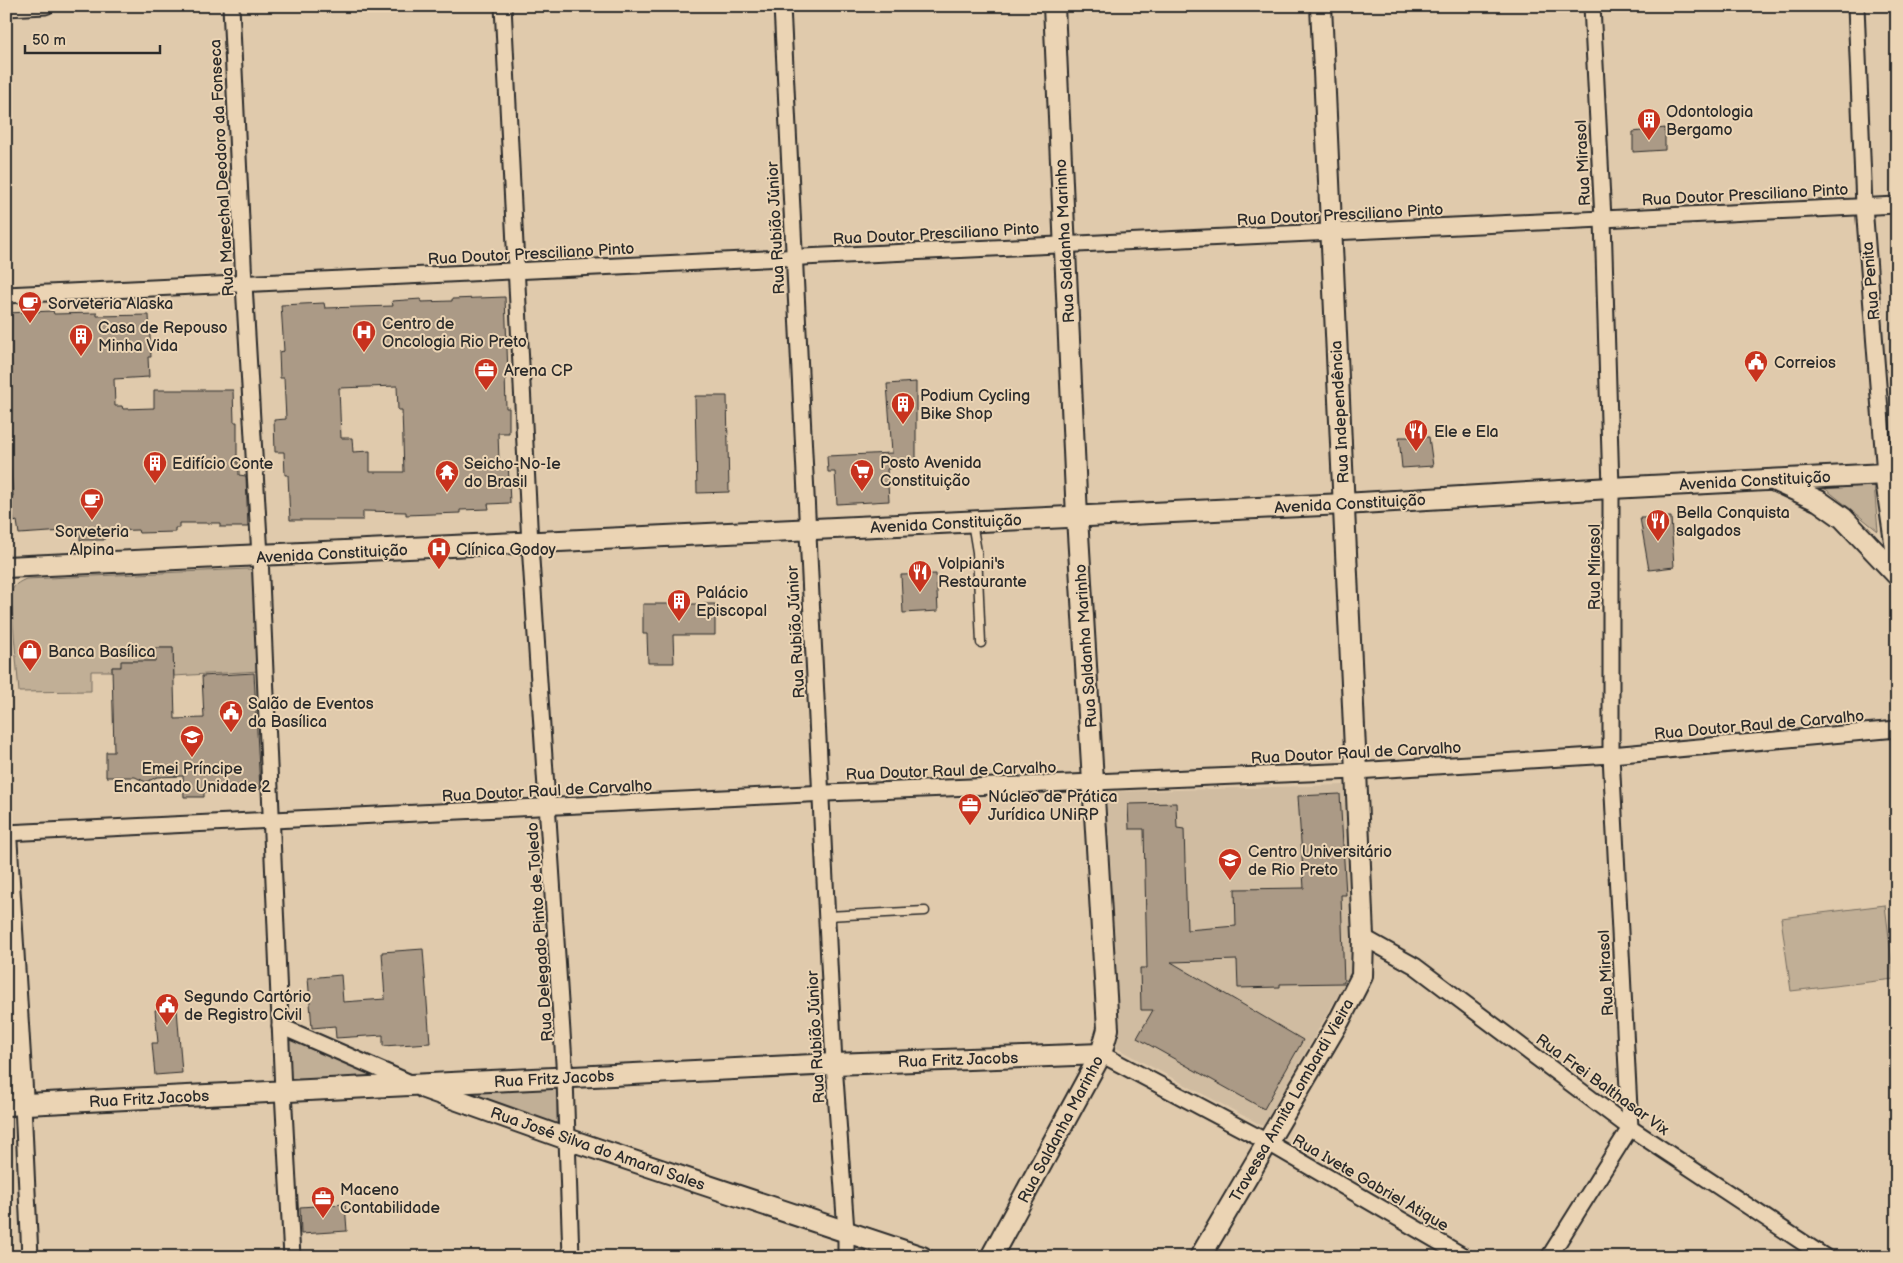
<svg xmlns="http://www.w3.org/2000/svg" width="1903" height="1263" font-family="'Balsamiq Sans',sans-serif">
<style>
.built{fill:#d0bca1}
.green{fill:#c1af96;stroke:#766d60}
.building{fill:#ab9a86;stroke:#2b2b2b;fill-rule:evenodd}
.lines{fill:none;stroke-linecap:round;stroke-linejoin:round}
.lane-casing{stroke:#2b2b2b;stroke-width:11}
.street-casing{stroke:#2b2b2b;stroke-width:19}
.secondary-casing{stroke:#2b2b2b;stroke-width:24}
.lane{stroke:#ebd4b4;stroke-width:8}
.street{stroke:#ebd4b4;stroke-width:15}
.secondary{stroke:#ebd4b4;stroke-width:20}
.labels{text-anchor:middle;stroke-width:4;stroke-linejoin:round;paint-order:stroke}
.poi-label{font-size:16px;fill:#2b2b2b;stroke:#ebd4b4;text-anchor:start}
.street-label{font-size:16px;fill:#2b2b2b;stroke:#ebd4b4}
</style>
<rect width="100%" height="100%" fill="#e0caac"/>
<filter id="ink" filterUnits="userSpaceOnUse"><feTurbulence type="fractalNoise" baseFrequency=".02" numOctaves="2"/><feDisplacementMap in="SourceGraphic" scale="10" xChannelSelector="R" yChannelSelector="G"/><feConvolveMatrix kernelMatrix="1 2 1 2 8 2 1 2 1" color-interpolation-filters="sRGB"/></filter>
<g filter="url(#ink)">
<path class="built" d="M1344,785L1352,971L1263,1126L1116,1048L1120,1032L1106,792Z"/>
<g class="green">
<path d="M1874,484L1878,531L1827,490L1817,485Z"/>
<path d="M249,569L254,571L259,671L174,676L173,648H156V661H122L121,667H112V671H91V691L19,692L11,600C11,588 14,584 26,579Z"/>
<path d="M1885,905L1894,979L1791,991L1781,918Z"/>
<path d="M283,1031L395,1080L286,1087Z"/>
<path d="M557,1084V1129L435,1086Z"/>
</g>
<g class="building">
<path d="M1665,128V150L1633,152V132Z"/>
<path d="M505,297L508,374H505L506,408H509V433H498L499,461H508L510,503L488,504L489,509L460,510V513L406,515V512L363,511V520H290L288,475H285L284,452H275L274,420L286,419L284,378H280L279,352L284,351L281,305L324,303L325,308L393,306L392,301L421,299V302L452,301V299ZM397,386L398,410H402L404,472H370V451L353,452L352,438H341L339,388Z"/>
<path d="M53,311L54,314L97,313V316L149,315L151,357H148L149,377L114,379L115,406H122L123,409L154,408V390H233L234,422H237V463H239V475L246,476L248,527H220V523H179V528H175V532L139,533L138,530L104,531V540H80V530L19,534L17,521L14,522L13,511H11L10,497L13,496L10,459L6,460V313Z"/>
<path d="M916,382V465L887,469L889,501L837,504L835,472H828L827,456L892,453L887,384Z"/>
<path d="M695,396H727L729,492L697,493Z"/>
<path d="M1399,437H1429L1433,466L1402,468Z"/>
<path d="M1671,517L1674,567L1649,570L1640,518Z"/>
<path d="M936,574L938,611L903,613L901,575Z"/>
<path d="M643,604H715V635H673L674,663H648L647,634H643Z"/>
<path d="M155,648H173L175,719L204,718L202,676L254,673L260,789L204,792V797H184L183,776L157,777L146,782L135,777H106V752H114L112,667H121V661H156Z"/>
<path d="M1340,794L1346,895H1341L1344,983L1280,984V987L1238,988L1237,960L1171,962L1303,1040L1264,1109L1137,1038L1153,1010H1141L1140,968H1147L1144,829H1129L1128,804L1176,803L1177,828L1184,829L1187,930L1236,926L1235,889L1304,888L1298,796Z"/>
<path d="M423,949L430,1043L383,1046V1035L336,1038L335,1026L312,1028L308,978L341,975L343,1002L385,999L382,952Z"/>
<path d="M177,1009L182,1073L155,1075L152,1043H158L155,1010Z"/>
<path d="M345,1204L347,1231L301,1234L300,1207Z"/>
</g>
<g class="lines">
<g class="lane-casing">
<g id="lane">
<path d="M972,522L977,552L981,643"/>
<path d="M827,916L925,911"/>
</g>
</g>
<g class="street-casing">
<g id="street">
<path d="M231,6L244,284L260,556L283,1091L292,1257"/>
<path d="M503,6L530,544L565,1078L571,1257"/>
<path d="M782,6L834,1064L846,1231V1257"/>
<path d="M1856,6L1864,206L1885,474L1897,473"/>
<path d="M6,8L46,6"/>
<path d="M6,295L1897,205"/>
<path d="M6,833L827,793L1356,771L1611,755L1897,729"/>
<path d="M1363,937L1415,966L1630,1128L1825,1257"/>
<path d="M280,1026L413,1084"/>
<path d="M1101,1054L1269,1143L1465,1257"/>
<path d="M23,1104L30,1257"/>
<path d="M1549,1257L1630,1128L1611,755V488L1603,219L1592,6"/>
</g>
</g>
<g class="secondary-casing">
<g id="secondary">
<path d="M1775,481L1819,501L1843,518L1897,575"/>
<path d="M6,567L1344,504L1611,488L1885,474L1897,555"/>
<path d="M6,834L23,1104"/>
<path d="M424,1088L567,1139L922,1257"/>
<path d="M6,1105L834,1064L1101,1054"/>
<path d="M991,1257L1101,1054L1108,1029L1077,517L1054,6"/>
<path d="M1200,1257L1339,1021L1362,976L1363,937L1356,771L1321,6"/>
</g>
</g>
<use href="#lane" class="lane"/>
<use href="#street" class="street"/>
<use href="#secondary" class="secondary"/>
</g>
</g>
<defs>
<g id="building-pin" transform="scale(1.25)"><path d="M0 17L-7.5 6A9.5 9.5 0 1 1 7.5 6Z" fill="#c8321e" stroke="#ebd4b4"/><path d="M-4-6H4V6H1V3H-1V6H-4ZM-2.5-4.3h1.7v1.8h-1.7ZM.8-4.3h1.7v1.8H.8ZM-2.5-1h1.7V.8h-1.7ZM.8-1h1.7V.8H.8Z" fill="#fff"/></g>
<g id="cafe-pin" transform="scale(1.25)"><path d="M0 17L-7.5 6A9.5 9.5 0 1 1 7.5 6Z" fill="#c8321e" stroke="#ebd4b4"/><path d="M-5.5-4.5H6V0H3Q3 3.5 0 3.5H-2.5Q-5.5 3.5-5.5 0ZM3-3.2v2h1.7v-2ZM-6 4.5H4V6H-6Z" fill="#fff"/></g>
<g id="hospital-pin" transform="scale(1.25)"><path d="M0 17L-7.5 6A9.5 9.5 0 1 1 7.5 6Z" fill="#c8321e" stroke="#ebd4b4"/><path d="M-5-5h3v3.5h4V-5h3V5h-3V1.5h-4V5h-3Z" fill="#fff"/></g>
<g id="civic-pin" transform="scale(1.25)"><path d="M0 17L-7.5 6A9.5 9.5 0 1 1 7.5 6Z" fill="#c8321e" stroke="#ebd4b4"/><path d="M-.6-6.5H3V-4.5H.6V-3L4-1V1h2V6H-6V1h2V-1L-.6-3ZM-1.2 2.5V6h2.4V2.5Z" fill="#fff"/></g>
<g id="office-pin" transform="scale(1.25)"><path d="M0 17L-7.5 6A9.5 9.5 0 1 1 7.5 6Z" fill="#c8321e" stroke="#ebd4b4"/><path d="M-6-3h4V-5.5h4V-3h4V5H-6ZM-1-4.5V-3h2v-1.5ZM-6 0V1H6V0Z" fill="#fff"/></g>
<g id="restaurant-pin" transform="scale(1.25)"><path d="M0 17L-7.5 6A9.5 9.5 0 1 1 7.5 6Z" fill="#c8321e" stroke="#ebd4b4"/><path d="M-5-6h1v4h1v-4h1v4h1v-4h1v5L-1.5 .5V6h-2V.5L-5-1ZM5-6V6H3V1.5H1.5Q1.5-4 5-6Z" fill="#fff"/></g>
<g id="supermarket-pin" transform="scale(1.25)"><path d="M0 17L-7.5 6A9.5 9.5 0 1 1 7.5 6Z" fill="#c8321e" stroke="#ebd4b4"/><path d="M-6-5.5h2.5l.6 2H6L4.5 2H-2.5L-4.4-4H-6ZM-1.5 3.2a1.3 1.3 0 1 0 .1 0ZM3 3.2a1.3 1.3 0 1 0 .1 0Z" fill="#fff"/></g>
<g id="temple-pin" transform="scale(1.25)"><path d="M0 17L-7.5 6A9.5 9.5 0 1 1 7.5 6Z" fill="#c8321e" stroke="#ebd4b4"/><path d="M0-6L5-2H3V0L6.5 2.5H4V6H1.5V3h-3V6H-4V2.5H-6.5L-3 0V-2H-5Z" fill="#fff"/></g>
<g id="shop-pin" transform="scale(1.25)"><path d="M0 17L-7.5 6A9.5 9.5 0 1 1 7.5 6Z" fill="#c8321e" stroke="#ebd4b4"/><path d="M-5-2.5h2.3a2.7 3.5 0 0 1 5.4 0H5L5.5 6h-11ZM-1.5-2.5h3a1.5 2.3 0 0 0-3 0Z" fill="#fff"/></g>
<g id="school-pin" transform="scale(1.25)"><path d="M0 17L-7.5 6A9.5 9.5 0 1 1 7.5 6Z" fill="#c8321e" stroke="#ebd4b4"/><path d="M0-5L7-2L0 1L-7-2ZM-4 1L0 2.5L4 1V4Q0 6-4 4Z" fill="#fff"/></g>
<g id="university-pin" transform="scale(1.25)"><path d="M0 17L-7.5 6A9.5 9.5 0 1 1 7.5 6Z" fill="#c8321e" stroke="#ebd4b4"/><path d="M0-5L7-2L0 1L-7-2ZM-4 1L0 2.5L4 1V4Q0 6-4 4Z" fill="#fff"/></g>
</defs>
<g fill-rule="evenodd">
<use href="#building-pin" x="1649" y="120"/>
<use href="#cafe-pin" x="30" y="303"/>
<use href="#hospital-pin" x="364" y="332"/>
<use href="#building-pin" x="81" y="336"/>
<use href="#civic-pin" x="1756" y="362"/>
<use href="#office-pin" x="486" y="370"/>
<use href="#building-pin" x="903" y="404"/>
<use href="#restaurant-pin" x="1416" y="431"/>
<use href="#building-pin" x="155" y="463"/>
<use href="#supermarket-pin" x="862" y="471"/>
<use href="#temple-pin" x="447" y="472"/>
<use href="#cafe-pin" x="92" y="500"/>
<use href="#restaurant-pin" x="1658" y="521"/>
<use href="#hospital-pin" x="439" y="549"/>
<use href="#restaurant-pin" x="920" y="572"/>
<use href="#building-pin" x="679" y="601"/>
<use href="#shop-pin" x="30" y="651"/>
<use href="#civic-pin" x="231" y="712"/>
<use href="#school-pin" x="192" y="737"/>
<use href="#office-pin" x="970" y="805"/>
<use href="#university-pin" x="1230" y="860"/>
<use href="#civic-pin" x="167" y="1005"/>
<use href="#office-pin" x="323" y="1198"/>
</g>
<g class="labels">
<g class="poi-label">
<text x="1666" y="117">Odontologia<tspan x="1666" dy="18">Bergamo</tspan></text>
<text x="48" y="309">Sorveteria Alaska</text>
<text x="382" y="329">Centro de<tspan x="382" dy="18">Oncologia Rio Preto</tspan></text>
<text x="98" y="333">Casa de Repouso<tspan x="98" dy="18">Minha Vida</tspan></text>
<text x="1774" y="368">Correios</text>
<text x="504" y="376">Arena CP</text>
<text x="920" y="401">Podium Cycling<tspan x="920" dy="18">Bike Shop</tspan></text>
<text x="1434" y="437">Ele e Ela</text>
<text x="880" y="468">Posto Avenida<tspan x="880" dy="18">Constituição</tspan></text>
<text x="172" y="469">Edifício Conte</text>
<text x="464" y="469">Seicho-No-Ie<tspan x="464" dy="18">do Brasil</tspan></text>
<text x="1676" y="518">Bella Conquista<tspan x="1676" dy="18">salgados</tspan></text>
<text x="92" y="537" text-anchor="middle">Sorveteria<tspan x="92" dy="18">Alpina</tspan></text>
<text x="456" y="555">Clínica Godoy</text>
<text x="938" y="569">Volpiani's<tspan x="938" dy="18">Restaurante</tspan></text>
<text x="696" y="598">Palácio<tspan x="696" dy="18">Episcopal</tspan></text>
<text x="48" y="657">Banca Basílica</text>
<text x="248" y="709">Salão de Eventos<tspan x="248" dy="18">da Basílica</tspan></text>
<text x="192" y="774" text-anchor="middle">Emei Príncipe<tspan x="192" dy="18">Encantado Unidade 2</tspan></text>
<text x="988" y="802">Núcleo de Prática<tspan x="988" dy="18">Jurídica UNiRP</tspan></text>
<text x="1248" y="857">Centro Universitário<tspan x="1248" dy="18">de Rio Preto</tspan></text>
<text x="184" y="1002">Segundo Cartório<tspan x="184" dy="18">de Registro Civil</tspan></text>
<text x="340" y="1195">Maceno<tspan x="340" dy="18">Contabilidade</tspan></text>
</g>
<g class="street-label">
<text transform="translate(1582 163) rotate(-93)" y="6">Rua Mirasol</text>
<text transform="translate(221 168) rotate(-93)" y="6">Rua Marechal Deodoro da Fonseca</text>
<text transform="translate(1745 194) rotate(-3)" y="6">Rua Doutor Presciliano Pinto</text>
<text transform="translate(1340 214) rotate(-3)" y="6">Rua Doutor Presciliano Pinto</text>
<text transform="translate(775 228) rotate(-93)" y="6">Rua Rubião Júnior</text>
<text transform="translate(936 233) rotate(-3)" y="6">Rua Doutor Presciliano Pinto</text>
<text transform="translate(1064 241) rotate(-93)" y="6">Rua Saldanha Marinho</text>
<text transform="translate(531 253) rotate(-3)" y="6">Rua Doutor Presciliano Pinto</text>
<text transform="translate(1870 281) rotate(-95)" y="6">Rua Penita</text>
<text transform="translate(1339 412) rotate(-93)" y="6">Rua Independência</text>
<text transform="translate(1755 480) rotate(-3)" y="6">Avenida Constituição</text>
<text transform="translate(1350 503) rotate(-3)" y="6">Avenida Constituição</text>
<text transform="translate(946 523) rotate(-3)" y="6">Avenida Constituição</text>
<text transform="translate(332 553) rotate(-3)" y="6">Avenida Constituição</text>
<text transform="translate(1594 567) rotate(-90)" y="6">Rua Mirasol</text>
<text transform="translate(795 632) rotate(-93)" y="6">Rua Rubião Júnior</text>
<text transform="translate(1085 646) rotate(-94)" y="6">Rua Saldanha Marinho</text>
<text transform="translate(1759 724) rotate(-5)" y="6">Rua Doutor Raul de Carvalho</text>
<text transform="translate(1356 752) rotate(-3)" y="6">Rua Doutor Raul de Carvalho</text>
<text transform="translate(951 770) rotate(-2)" y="6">Rua Doutor Raul de Carvalho</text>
<text transform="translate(547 790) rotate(-3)" y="6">Rua Doutor Raul de Carvalho</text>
<text transform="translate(539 932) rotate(-94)" y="6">Rua Delegado Pinto de Toledo</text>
<text transform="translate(1605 973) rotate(-93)" y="6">Rua Mirasol</text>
<text transform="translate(815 1037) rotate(-93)" y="6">Rua Rubião Júnior</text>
<text transform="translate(958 1059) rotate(-2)" y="6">Rua Fritz Jacobs</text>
<text transform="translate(554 1078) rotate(-3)" y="6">Rua Fritz Jacobs</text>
<text transform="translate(1603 1084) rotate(36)" y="6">Rua Frei Balthasar Vix</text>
<text transform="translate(149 1098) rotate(-3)" y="6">Rua Fritz Jacobs</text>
<text transform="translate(1291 1100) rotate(-60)" y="6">Travessa Annita Lombardi Vieira</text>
<text transform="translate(1060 1129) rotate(-62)" y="6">Rua Saldanha Marinho</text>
<text transform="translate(598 1148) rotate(19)" y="6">Rua José Silva do Amaral Sales</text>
<text transform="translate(1371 1182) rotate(30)" y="6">Rua Ivete Gabriel Atique</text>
</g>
</g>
<rect width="1903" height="1263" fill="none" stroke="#ebd4b4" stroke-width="25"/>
<rect x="12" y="12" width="1878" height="1238" fill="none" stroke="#2b2b2b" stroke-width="2" filter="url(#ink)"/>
<path d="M25 45v8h135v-8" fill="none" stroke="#2b2b2b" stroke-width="2.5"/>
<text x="32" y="45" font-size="15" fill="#2b2b2b" stroke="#ebd4b4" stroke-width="4" paint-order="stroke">50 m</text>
</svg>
